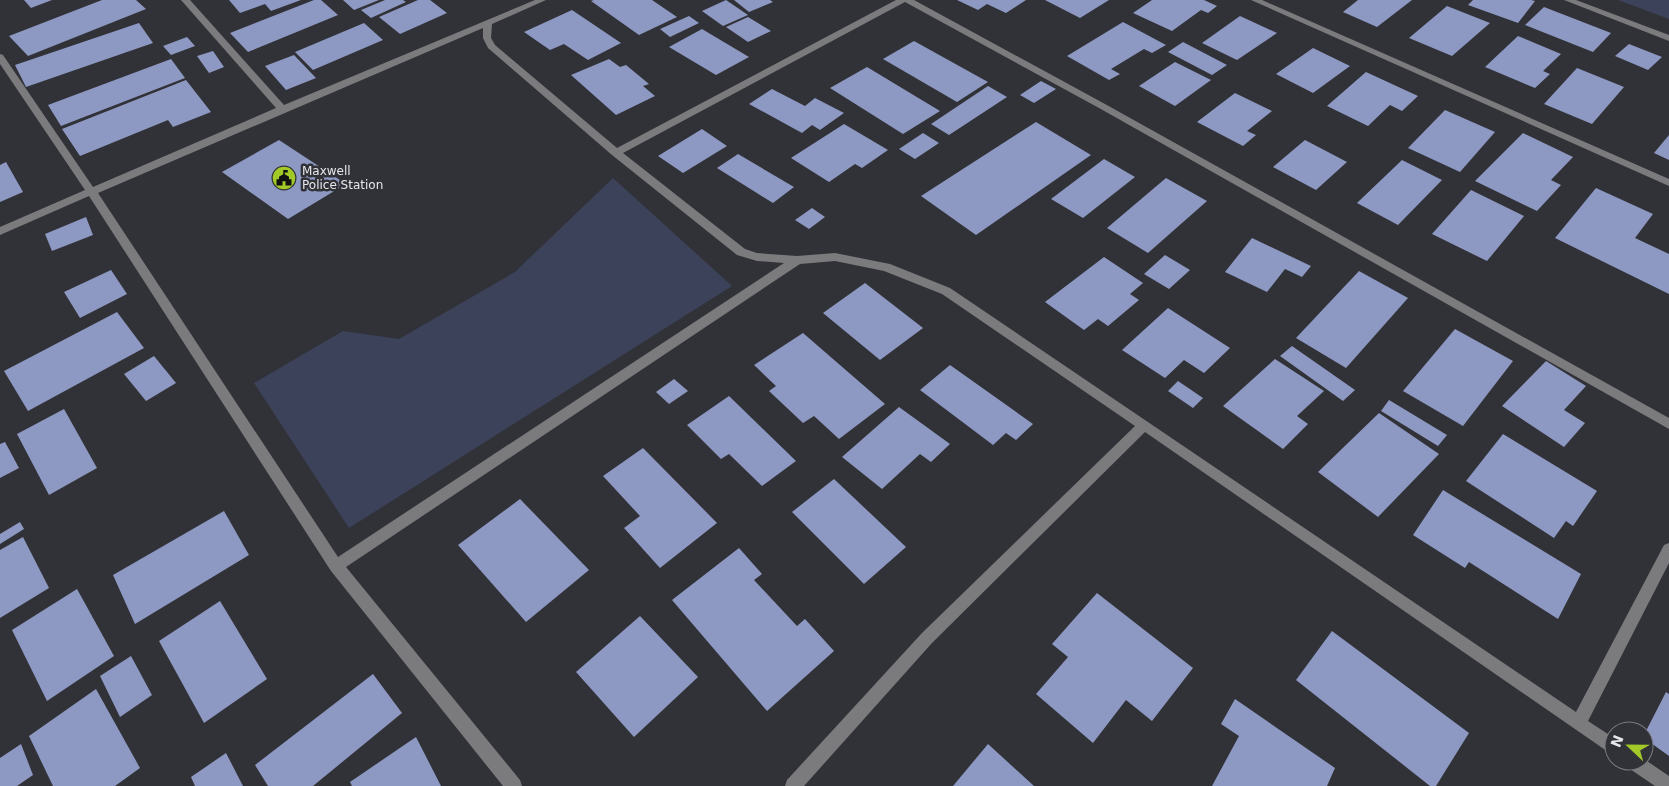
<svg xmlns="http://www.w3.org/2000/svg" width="1669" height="786" font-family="'DejaVu Sans',sans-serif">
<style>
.green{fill:#3c425a}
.building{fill:#8e99c3}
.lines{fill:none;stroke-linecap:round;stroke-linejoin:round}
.minor{fill:#7b7b7e;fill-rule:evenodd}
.labels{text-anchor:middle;stroke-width:5;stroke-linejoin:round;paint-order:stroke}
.poi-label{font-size:12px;fill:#e6e7eb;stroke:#313237;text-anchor:start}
</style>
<rect width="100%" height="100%" fill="#313237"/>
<g class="green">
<path d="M1618,0H1669V19Z"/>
<path d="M613,178L732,286L349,528L254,383L343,331L399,339L515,272Z"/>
</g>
<g class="building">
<path d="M24,0H52L31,8Z"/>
<path d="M102,0H136L146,9L28,56L9,36Z"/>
<path d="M229,0H301L271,11L265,4L240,13Z"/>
<path d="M314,0H321L338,15L248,52L230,33Z"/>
<path d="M343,0H379L354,10Z"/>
<path d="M385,0H403L406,2L371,18L361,10Z"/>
<path d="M418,0H430L447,13L400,34L379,17Z"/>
<path d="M594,0H652L677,17L639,35L591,1Z"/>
<path d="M726,0L748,15L723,26L702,11Z"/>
<path d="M734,0H770L773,2L749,12Z"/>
<path d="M957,0H1026L1006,13L987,4L978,10Z"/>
<path d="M1045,0H1109L1080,18Z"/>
<path d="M1152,0H1204L1217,6L1208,13L1201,10L1172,31L1133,13Z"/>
<path d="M1358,0H1412L1377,27L1343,12Z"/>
<path d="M1473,0H1531L1535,1L1518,23L1468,5Z"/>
<path d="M1447,6L1490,23L1452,56L1409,38Z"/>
<path d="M1544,7L1611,33L1593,52L1525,25Z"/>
<path d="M572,10L621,43L588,60L564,44L550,50L524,32Z"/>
<path d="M689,16L699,23L670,37L660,29Z"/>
<path d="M1240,16L1277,33L1237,60L1202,43Z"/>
<path d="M748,17L771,31L748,42L726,27Z"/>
<path d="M1123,22L1166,45L1152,53L1144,49L1111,69L1120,74L1109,80L1067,56Z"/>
<path d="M139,23L153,43L26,87L15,65Z"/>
<path d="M364,23L383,40L313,70L295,52Z"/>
<path d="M702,29L749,57L716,75L669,47Z"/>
<path d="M1518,36L1561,54L1543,71L1550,74L1535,88L1485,67Z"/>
<path d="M187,37L195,46L171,55L163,46Z"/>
<path d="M914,41L988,82L957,102L883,59Z"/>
<path d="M1183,42L1227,65L1212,75L1168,52Z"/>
<path d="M1629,44L1662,57L1648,70L1615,56Z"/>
<path d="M1313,48L1350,66L1313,93L1276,74Z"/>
<path d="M213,51L224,67L209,73L197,56Z"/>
<path d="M294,55L316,78L286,90L265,66Z"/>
<path d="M171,59L185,78L61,126L48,105Z"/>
<path d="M609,59L620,67L626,65L649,84L643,86L655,96L616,115L571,75Z"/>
<path d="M1175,62L1211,80L1175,106L1139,86Z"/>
<path d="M867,67L940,111L903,134L830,88Z"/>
<path d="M1577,68L1624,87L1592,124L1544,104Z"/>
<path d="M1366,72L1418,96L1402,111L1390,105L1368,126L1327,106Z"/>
<path d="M186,80L211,112L173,127L168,120L80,156L62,129Z"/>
<path d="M1041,81L1056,89L1034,103L1020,95Z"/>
<path d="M988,86L1007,97L949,135L931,124Z"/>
<path d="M772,89L805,106L815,98L844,113L820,130L812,125L802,133L749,104Z"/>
<path d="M1235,93L1272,111L1247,131L1256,135L1243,146L1197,122Z"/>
<path d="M1445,110L1495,132L1460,172L1408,148Z"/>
<path d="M1036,122L1091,155L976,235L921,196Z"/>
<path d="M844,124L888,150L862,168L855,164L829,182L791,158Z"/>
<path d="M702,129L727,146L683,173L658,156Z"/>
<path d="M923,133L939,143L915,159L899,149Z"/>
<path d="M1523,133L1573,157L1551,180L1561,185L1537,211L1475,181Z"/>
<path d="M1669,135V160L1654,153Z"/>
<path d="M279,140L346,184L288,219L222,172Z"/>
<path d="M1305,140L1347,162L1316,190L1273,167Z"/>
<path d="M738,154L794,187L773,203L717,168Z"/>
<path d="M1104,159L1135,177L1083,218L1051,199Z"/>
<path d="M1402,160L1442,180L1398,225L1357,203Z"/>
<path d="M6,162L23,192L0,202V165Z"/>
<path d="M1166,178L1207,201L1148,253L1107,228Z"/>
<path d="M1596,188L1653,214L1635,238L1669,254V294L1555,238Z"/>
<path d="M1471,190L1524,216L1487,261L1432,234Z"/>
<path d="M812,208L825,217L809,229L795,220Z"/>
<path d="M86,217L93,235L52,251L45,234Z"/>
<path d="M1252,238L1311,266L1302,277L1285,269L1267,292L1225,272Z"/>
<path d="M1165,255L1190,270L1169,289L1144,274Z"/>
<path d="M1104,257L1143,283L1130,294L1139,300L1108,326L1098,319L1084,330L1045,302Z"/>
<path d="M111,270L127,294L80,318L64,292Z"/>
<path d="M1359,271L1408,298L1346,368L1296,338Z"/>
<path d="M865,283L923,328L880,360L823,313Z"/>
<path d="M1168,308L1230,348L1204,373L1184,360L1165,378L1122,350Z"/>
<path d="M117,312L144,348L28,411L4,371Z"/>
<path d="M1455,329L1513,361L1463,426L1403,391Z"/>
<path d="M803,333L885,404L839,439L814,416L803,423L769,391L776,386L754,365Z"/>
<path d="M1292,346L1355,390L1343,401L1280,356Z"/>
<path d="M154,356L176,383L146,401L124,374Z"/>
<path d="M1275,359L1324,391L1297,416L1308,424L1283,449L1223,406Z"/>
<path d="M1546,361L1586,386L1564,410L1585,423L1564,447L1502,406Z"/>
<path d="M950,365L1033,424L1016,440L1006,433L993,445L920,390Z"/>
<path d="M674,379L688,391L669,404L656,392Z"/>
<path d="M1178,381L1203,398L1193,408L1168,391Z"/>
<path d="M729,396L796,461L762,486L729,454L721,459L687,425Z"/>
<path d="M1389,400L1447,435L1438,446L1381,411Z"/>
<path d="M899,407L950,444L931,462L920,454L882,489L842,457Z"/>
<path d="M64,409L97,468L49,495L17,434Z"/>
<path d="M1379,413L1439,454L1378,517L1318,472Z"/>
<path d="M1503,434L1597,491L1573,526L1566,521L1554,538L1466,481Z"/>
<path d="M5,442L19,468L0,478V444Z"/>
<path d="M643,448L717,523L660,568L624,528L640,516L603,476Z"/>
<path d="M834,479L906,547L864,584L792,512Z"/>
<path d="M1443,490L1581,574L1558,619L1469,562L1465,568L1413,535Z"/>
<path d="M520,499L589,570L526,622L458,545Z"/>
<path d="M224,511L249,555L135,624L113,575Z"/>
<path d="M20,522L24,529L0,544V534Z"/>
<path d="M23,537L49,588L0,618V550Z"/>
<path d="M739,548L762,574L754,580L797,626L805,619L834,651L767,711L672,600Z"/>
<path d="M77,589L114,656L47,701L12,630Z"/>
<path d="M1097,593L1193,668L1152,721L1126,700L1093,743L1036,694L1068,657L1052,644Z"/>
<path d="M220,601L267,679L204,723L159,641Z"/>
<path d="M640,616L698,677L634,737L576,672Z"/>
<path d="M1332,631L1469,733L1436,786H1430L1296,680Z"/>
<path d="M131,656L152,695L120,717L100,676Z"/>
<path d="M373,674L402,713L313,786H268L255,765Z"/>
<path d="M96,689L140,768L115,786H53L29,736Z"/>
<path d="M1666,692L1669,694V756L1644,738V735Z"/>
<path d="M1235,699L1335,768L1327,786H1212L1239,736L1221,724Z"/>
<path d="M416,737L441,786H352L350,782Z"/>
<path d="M21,744L33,775L17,786H0V758Z"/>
<path d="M988,744L1034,786H953Z"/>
<path d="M226,753L243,786H195L191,777Z"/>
</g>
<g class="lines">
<g class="minor">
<path d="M181,0H190L284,105L535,0H546L492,24L491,38L495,45L617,148L896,0H914L1105,104L1669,418V429L1099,108L905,2L623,153L745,249L757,253L797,256L835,253L890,264L950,288L1576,712L1664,545L1669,543V563L1588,721L1614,738V756L1145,432L932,643L804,786H785L787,780L922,633L1135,426L942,294L884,271L835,261L800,264L346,567L520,780L522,786H503L331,571L89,196L0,235V227L85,190L0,64V54L3,55L93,187L276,108ZM483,28V38L488,48L612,155L737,255L757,261L784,263L338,557L98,193Z"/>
<path d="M1251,0H1262L1669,179V186Z"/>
<path d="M1564,0H1576L1669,35V41Z"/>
<path d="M1644,759L1669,776V786H1655L1627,767L1625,761H1644Z"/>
</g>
</g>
<defs>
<g id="civic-disc" transform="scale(1.25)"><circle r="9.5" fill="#a2c928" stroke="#313237"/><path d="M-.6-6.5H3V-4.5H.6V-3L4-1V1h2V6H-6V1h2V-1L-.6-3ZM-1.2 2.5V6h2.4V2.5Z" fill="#111"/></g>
</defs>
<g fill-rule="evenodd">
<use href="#civic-disc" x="284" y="178"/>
</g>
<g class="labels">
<g class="poi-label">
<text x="302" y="175">Maxwell<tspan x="302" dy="14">Police Station</tspan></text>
</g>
</g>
<g transform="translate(1629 746) rotate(292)"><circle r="24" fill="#313237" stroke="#797a7f"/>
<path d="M0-4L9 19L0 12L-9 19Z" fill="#a2c928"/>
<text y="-8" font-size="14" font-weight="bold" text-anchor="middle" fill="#e6e7eb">N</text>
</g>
</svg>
